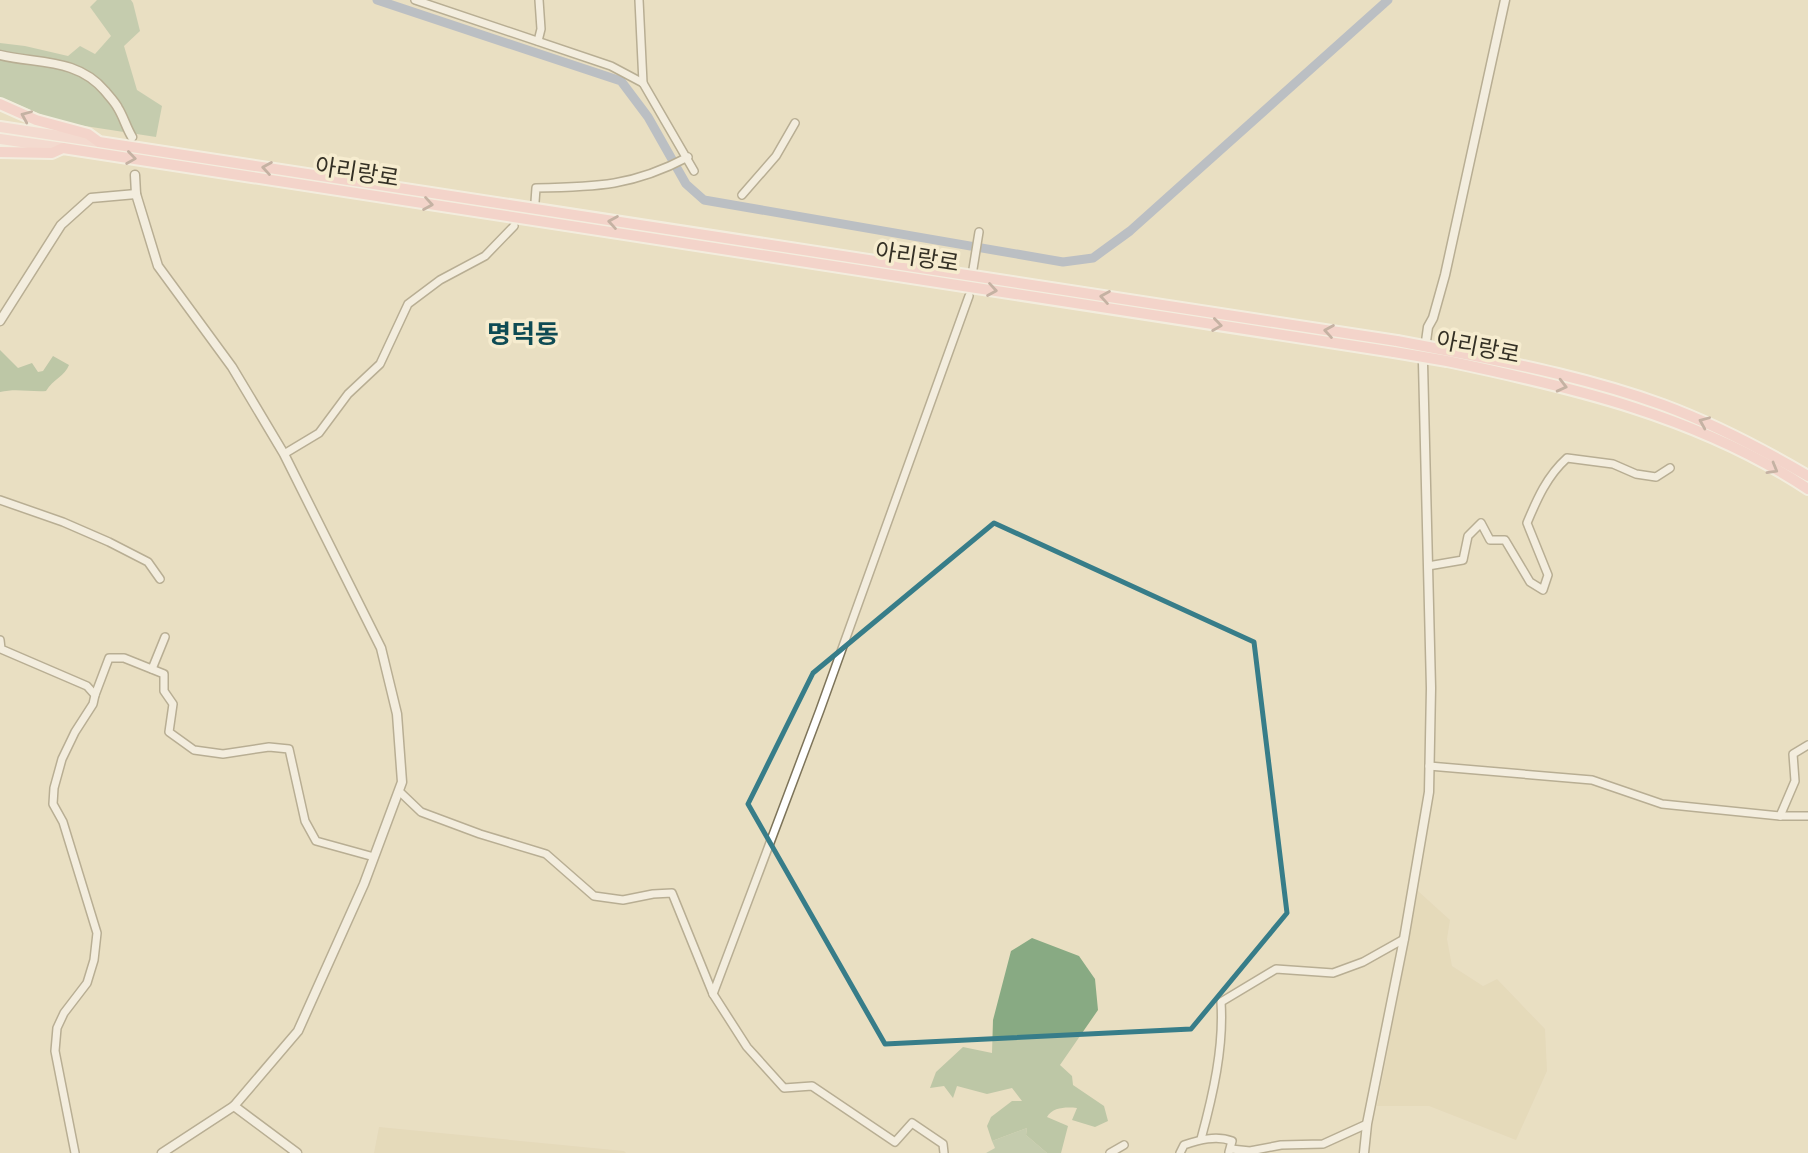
<svg xmlns="http://www.w3.org/2000/svg" width="1808" height="1153" font-family="'Nunito Sans','Noto Sans KR',sans-serif">
<style>
.built{fill:#e0d4b0}
.green{fill:#9ab796}
.forest{fill:#88aa83}
.lines{fill:none;stroke-linecap:round;stroke-linejoin:round}
.canal{stroke:#8399c3;stroke-width:9}
.minor-casing{stroke:#7d745a;stroke-width:10}
.tertiary-casing{stroke:#7d745a;stroke-width:11}
.primary-casing{stroke:#fff;stroke-width:14}
.trunk-casing{stroke:#fff;stroke-width:14}
.minor{stroke:#fff;stroke-width:7}
.tertiary{stroke:#fff;stroke-width:8}
.primary{stroke:#fed6dd;stroke-width:10}
.trunk{stroke:#fec8d2;stroke-width:10}
.trunk-bridge-casing{stroke:#fff;stroke-width:14;stroke-linecap:butt}
.trunk-bridge{stroke:#fec8d2;stroke-width:10}
.oneway{stroke:#997c7c}
.marked{fill:none;stroke:#377d89;stroke-width:5;stroke-linejoin:round}
.labels{text-anchor:middle;stroke-width:7;stroke-linejoin:round;paint-order:stroke}
.street-label{font-size:23px;fill:#343025;stroke:#f6eccf}
.quarter-label{font-size:26px;font-weight:bold;fill:#0e4b54;stroke:#f6eccf}
</style>
<rect width="100%" height="100%" fill="#e9dfc2"/>
<g class="built">
<path d="M1418,891L1450,920L1447,939L1452,966L1483,986L1497,979L1545,1029L1547,1071L1516,1140L1429,1106H1377Z"/>
<path d="M379,1127L624,1151L626,1153H374Z"/>
</g>
<g class="green">
<path d="M97,0H131L133,3L140,31L124,46L137,90L162,106L156,137L59,122L0,97V43L25,46L68,56L80,46L95,54L111,36L90,7Z"/>
<path d="M1027,1128L1026,1135L1047,1153H986L995,1148L992,1141Z"/>
</g>
<g class="forest">
<path d="M0,350L18,368L32,363L38,372L43,371L53,356L69,365C65,376 53,379 46,391C30,392 16,388 0,392Z"/>
<path d="M1032,938L1079,956L1095,979L1098,1010L1060,1065L1072,1076L1073,1085L1104,1106L1108,1121L1095,1127L1072,1120L1077,1108C1066,1107 1053,1107 1047,1117L1068,1126L1061,1153H1047L1026,1135L1027,1128L992,1141L987,1126L991,1117L1012,1101H1022L1012,1088L987,1094L957,1086L953,1098L944,1086L930,1088L936,1072L963,1047L992,1053L993,1020L1011,951Z"/>
</g>
<g class="lines">
<path class="canal" d="M377,0L621,81L648,117L686,184L704,200L1063,262L1093,258L1130,231L1388,0"/>
<g class="minor-casing">
<g id="minor">
<path d="M415,0L611,66L643,83L694,171"/>
<path d="M639,0L643,83"/>
<path d="M538,41L541,29L539,0"/>
<path d="M742,195L776,156L795,123"/>
<path d="M535,202L536,188C597,187 633,186 688,157"/>
<path d="M973,269L979,232"/>
<path d="M284,454L319,433L348,394L380,364L408,304L440,280L485,256L514,226"/>
<path d="M0,500L63,522L109,542L148,562L160,579"/>
<path d="M1428,566L1463,560L1468,536L1481,523L1490,540H1505L1530,582L1543,590L1548,575L1527,523C1537,499 1547,476 1567,458L1613,464L1636,474L1656,477L1670,468"/>
<path d="M0,640L1,649L87,686L95,695L93,704L75,732L62,759L54,788L53,804L63,822L97,933L94,960L87,983L64,1013L57,1028L55,1051L75,1153"/>
<path d="M152,669L165,637"/>
<path d="M95,695L109,658H124L164,674V691L173,704L169,732L194,750L223,754L269,747L289,749L305,821L316,841L374,857"/>
<path d="M1429,766L1592,780L1662,804L1780,816H1808"/>
<path d="M399,791L421,812L480,834L546,854L594,896L623,900L653,894L672,893L713,994L747,1047L784,1088L812,1086L895,1142L912,1123L943,1144L944,1153"/>
<path d="M1780,816L1795,781L1793,754L1808,745"/>
<path d="M713,994L820,710L969,296"/>
<path d="M1201,1139C1213,1095 1224,1047 1221,1002L1276,969L1333,973L1363,962L1404,939"/>
<path d="M1231,1149L1250,1151L1281,1145L1323,1144L1367,1124"/>
<path d="M1110,1153L1124,1145"/>
<path d="M1180,1153L1184,1145C1199,1140 1216,1135 1232,1141L1229,1152"/>
</g>
</g>
<g class="tertiary-casing">
<g id="tertiary">
<path d="M0,55C38,64 77,58 105,91C109,96 115,102 118,108C124,118 126,127 132,137"/>
<path d="M135,175L136,194L158,266L232,367L284,454L381,648L397,714L402,782L364,884L298,1031L234,1106L162,1153"/>
<path d="M0,321L61,225L91,198L136,194"/>
<path d="M234,1106L297,1153"/>
<path d="M1364,1153L1367,1124L1404,939L1429,792L1431,688L1423,363L1428,327L1433,318L1445,275L1505,0"/>
</g>
</g>
<g class="primary-casing">
<g id="primary">
<path d="M0,127L99,142"/>
<path d="M0,139L63,148"/>
</g>
</g>
<g class="trunk-casing">
<g id="trunk">
<path d="M0,104L36,120L88,134L99,142L1397,341"/>
<path d="M0,152L52,153L63,148L1394,352"/>
<path d="M1450,351C1522,365 1594,380 1663,405C1714,424 1762,449 1808,476"/>
<path d="M1447,361C1572,387 1700,417 1808,489"/>
</g>
</g>
<use href="#minor" class="minor"/>
<use href="#tertiary" class="tertiary"/>
<use href="#primary" class="primary"/>
<use href="#trunk" class="trunk"/>
<g class="trunk-bridge-casing">
<g id="trunk-bridge">
<path d="M1397,341L1450,351"/>
<path d="M1394,352L1447,361"/>
</g>
</g>
<use href="#trunk-bridge" class="trunk-bridge"/>
</g>
<defs><path id="oneway-chevron" d="M-2-3.5L2.5 0L-2 3.5" fill="none" stroke-width="1.6" stroke-linecap="round" stroke-linejoin="round" transform="scale(1.75)"/></defs>
<g class="oneway">
<use href="#oneway-chevron" transform="translate(26 116) rotate(-157)"/>
<use href="#oneway-chevron" transform="translate(131 158) rotate(8)"/>
<use href="#oneway-chevron" transform="translate(267 168) rotate(-171)"/>
<use href="#oneway-chevron" transform="translate(428 204) rotate(9)"/>
<use href="#oneway-chevron" transform="translate(613 222) rotate(-171)"/>
<use href="#oneway-chevron" transform="translate(992 290) rotate(9)"/>
<use href="#oneway-chevron" transform="translate(1105 297) rotate(-171)"/>
<use href="#oneway-chevron" transform="translate(1217 325) rotate(8)"/>
<use href="#oneway-chevron" transform="translate(1329 331) rotate(-171)"/>
<use href="#oneway-chevron" transform="translate(1562 386) rotate(14)"/>
<use href="#oneway-chevron" transform="translate(1704 422) rotate(-157)"/>
<use href="#oneway-chevron" transform="translate(1773 469) rotate(30)"/>
</g>
<path d="M0 0H1808V1153H0ZM994,523L1254,642L1287,913L1191,1029L885,1044L748,804L813,673Z" fill="#e9dfc2" fill-opacity=".55" fill-rule="evenodd"/>
<path class="marked" d="M994,523L1254,642L1287,913L1191,1029L885,1044L748,804L813,673Z"/>
<g class="labels">
<g class="street-label">
<text transform="translate(357 172) rotate(9)" y="8">아리랑로</text>
<text transform="translate(917 257) rotate(9)" y="8">아리랑로</text>
<text transform="translate(1478 347) rotate(11)" y="8">아리랑로</text>
</g>
<g class="quarter-label">
<text x="523" y="343">명덕동</text>
</g>
</g>
</svg>
